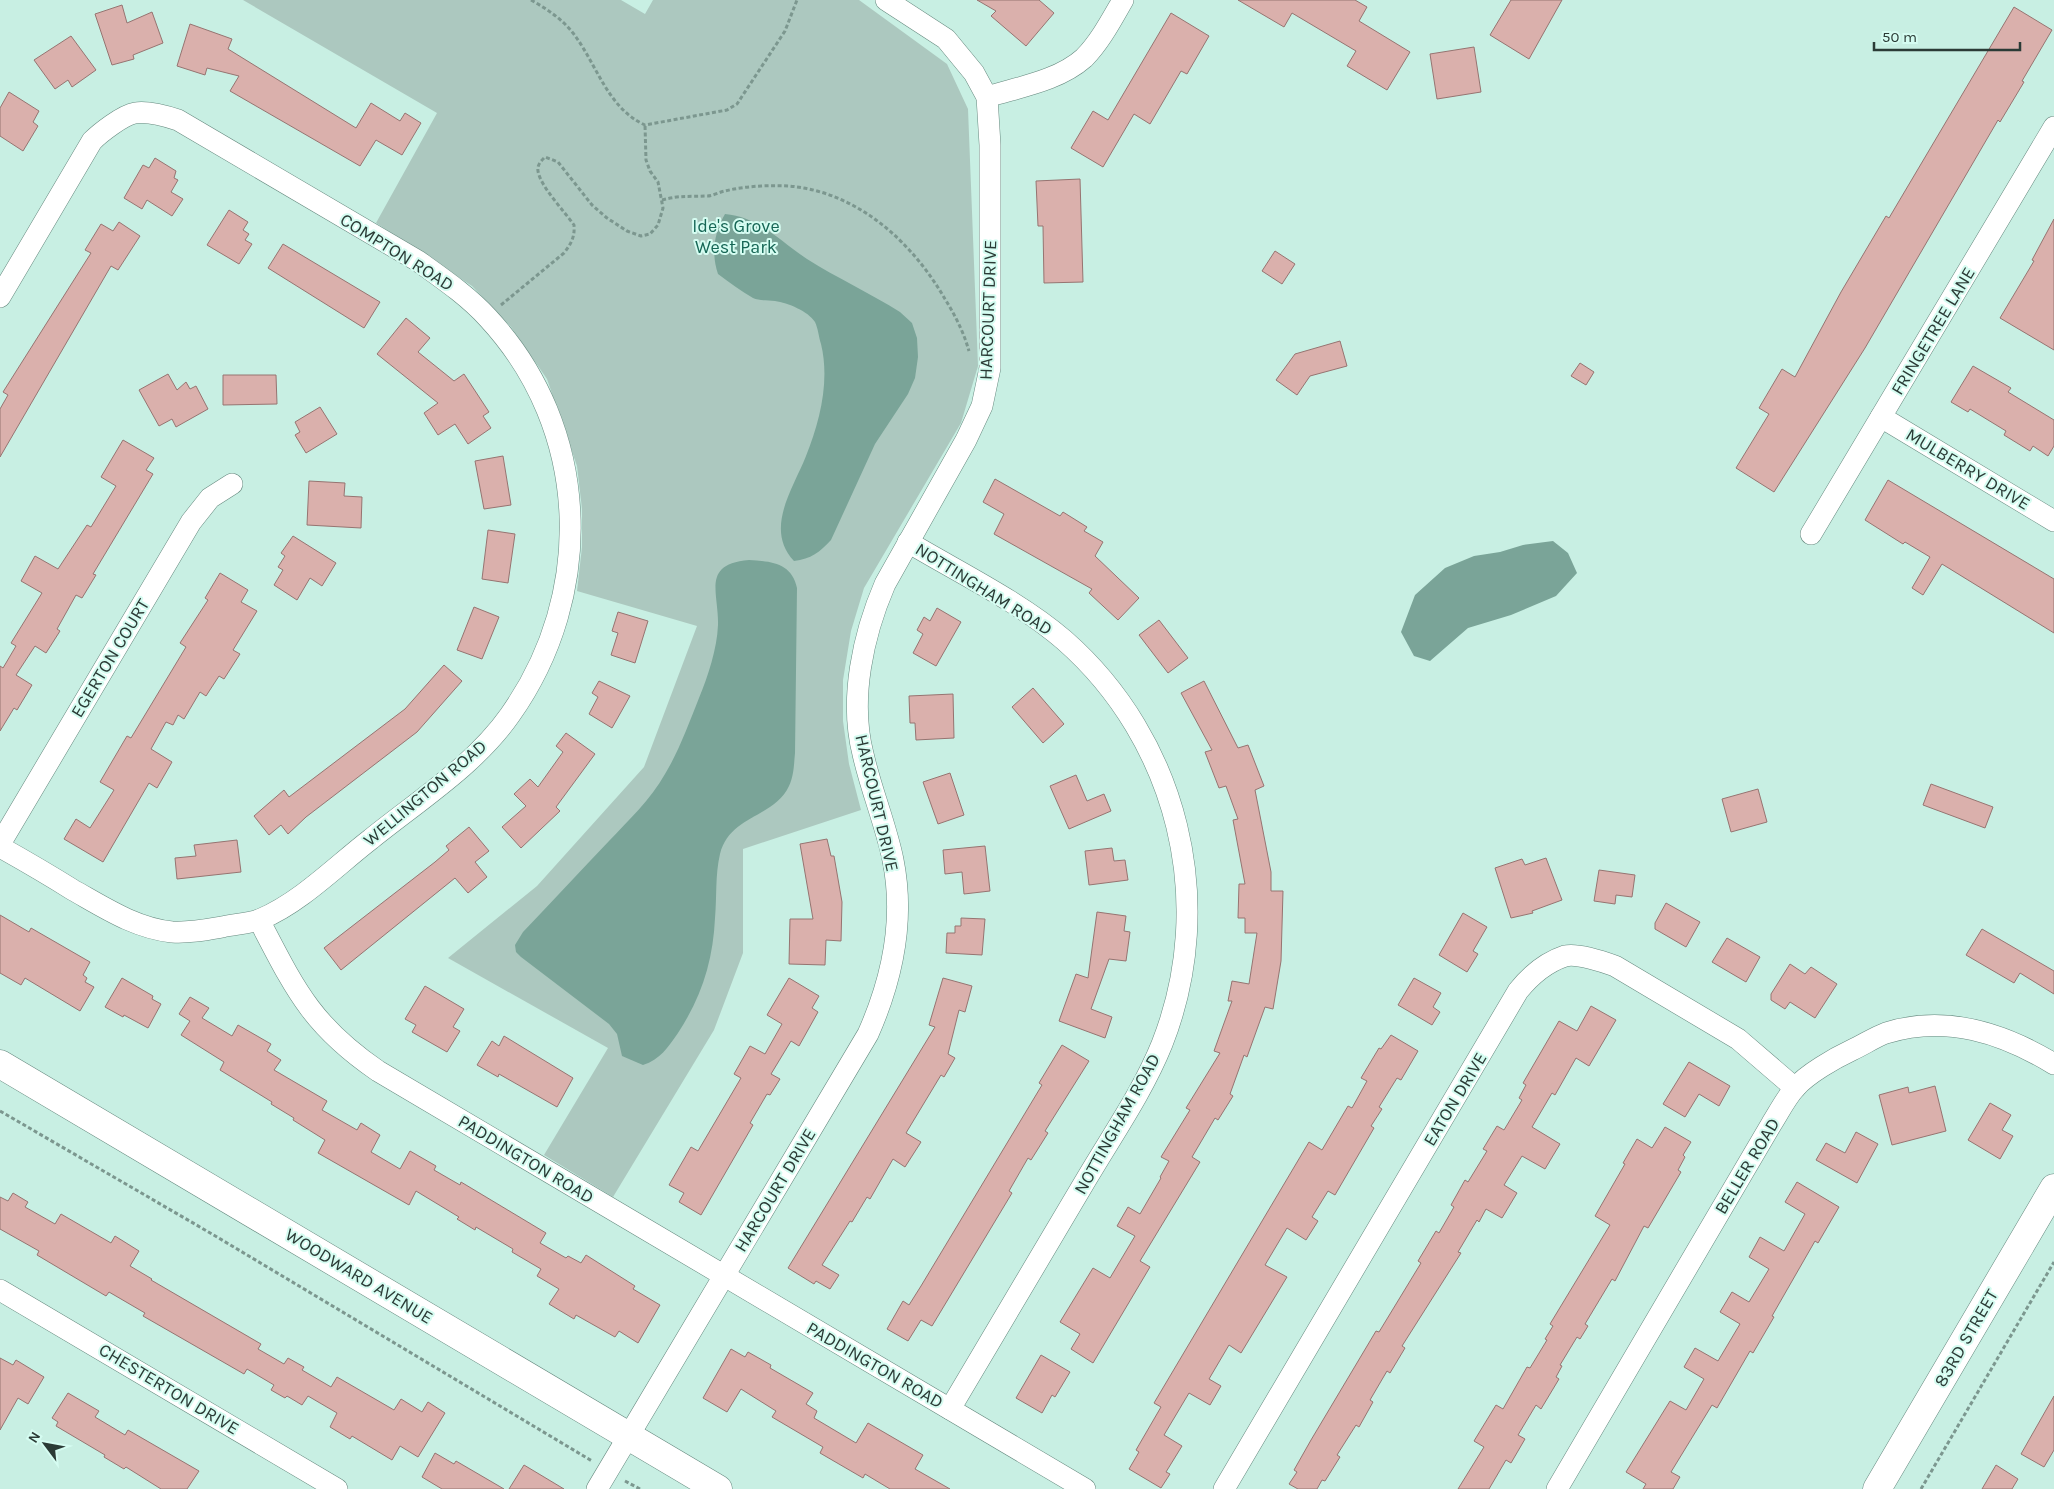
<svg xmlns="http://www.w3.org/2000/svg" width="2054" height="1489" font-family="Karla,sans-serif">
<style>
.green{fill:#acc8bf}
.water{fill:#7aa498}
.building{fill:#dab0ac;stroke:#967471}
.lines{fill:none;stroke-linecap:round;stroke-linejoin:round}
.street-casing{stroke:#66897f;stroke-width:22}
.secondary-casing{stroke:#66897f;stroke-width:29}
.path{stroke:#7c978f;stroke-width:3;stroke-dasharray:4 2.5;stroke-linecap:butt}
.street{stroke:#fff;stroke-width:21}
.secondary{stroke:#fff;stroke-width:28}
.labels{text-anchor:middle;stroke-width:4;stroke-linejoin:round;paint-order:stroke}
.park-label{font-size:18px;fill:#166655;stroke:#d5fcf1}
.street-label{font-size:18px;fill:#2b3b36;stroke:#d5fcf1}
</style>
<rect width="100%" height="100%" fill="#c8efe3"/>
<path class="green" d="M243,0H621L645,14L653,0H859L947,64L968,109L978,366L961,423L864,588L851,631L843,680V721L849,764L861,810L743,849V953L714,1030L613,1197L544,1155L608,1048L448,958L537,886L644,767L697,626L577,591L582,547V509L577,466L547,379L511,327L472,286L376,223L437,113Z"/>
<g class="water">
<path d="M725,214C759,217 780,241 807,259C837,278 870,293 900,312L912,323L917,338L918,357L915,378L908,394L875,444L831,540C820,552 811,559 794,561C764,529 793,489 806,456C820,421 830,381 821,344C819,338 818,328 815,322C808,311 788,303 775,301C768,300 759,301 753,298C741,291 729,282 718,274C711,253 714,233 725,214Z"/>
<path d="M1553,541L1568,553L1577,573L1556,596L1511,615L1468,628L1430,661L1414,656L1401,632L1415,595L1445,568L1474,556L1500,552L1523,545Z"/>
<path d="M749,560C771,561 792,563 797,588L795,753C794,763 794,776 789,786C774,818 730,815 720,854C715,875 717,897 715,918C713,961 702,996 678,1033C668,1047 660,1060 643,1065L622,1056L617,1034L609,1024L521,957L516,952L515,945L523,932C552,902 580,871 609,841C628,821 651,799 665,774C679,751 689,723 699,698C708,676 717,649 718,625C719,593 701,564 749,560Z"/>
</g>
<g class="building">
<path d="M977,0H1039L1054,13L1026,46L991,16L996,11Z"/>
<path d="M1238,0H1355L1367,7L1359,21L1410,52L1387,90L1347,66L1356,51L1292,13L1284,27Z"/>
<path d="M1511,0H1562L1529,59L1490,35Z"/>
<path d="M122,5L127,23L152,12L163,43L133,55L134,59L112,65L95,14Z"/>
<path d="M2014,7L2052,30L2022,81L2024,82L2000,122L1998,120L1865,348L1774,492L1736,468L1769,414L1759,408L1782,369L1795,377L1841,292L1886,216L1889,218Z"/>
<path d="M1171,13L1209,36L1187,74L1181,71L1150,124L1134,114L1103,167L1071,148L1093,111L1108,120Z"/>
<path d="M190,24L232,39L228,49L356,128L371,103L400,121L405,113L421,123L402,155L376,140L360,166L230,91L239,76L207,68L205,75L177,66Z"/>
<path d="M71,36L96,70L72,87L68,80L55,89L34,60Z"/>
<path d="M1474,47L1481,92L1437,99L1430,54Z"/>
<path d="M9,92L39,111L33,122L38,126L23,151L0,136V108Z"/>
<path d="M155,158L176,171L174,178L178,180L171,192L183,199L172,216L147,200L142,209L124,198L143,165L149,168Z"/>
<path d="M1080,179L1083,282L1044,283L1043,226H1038L1036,181Z"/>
<path d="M229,210L248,222L243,230L249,234L245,240L252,244L239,264L207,245Z"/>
<path d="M2054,219V350L2000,318L2034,261L2032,260Z"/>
<path d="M119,222L140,236L118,270L111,266L0,457V409L8,395L3,392L91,253L85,250L101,224L113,231Z"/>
<path d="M283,244L380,302L364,328L268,268Z"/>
<path d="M1275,251L1295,264L1282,284L1262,271Z"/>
<path d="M406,318L430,338L418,352L454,381L464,374L489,412L483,416L491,428L468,444L455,424L438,435L424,413L438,403L377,354Z"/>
<path d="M1340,341L1347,366L1310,376L1297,395L1276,380L1295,354Z"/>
<path d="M1580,363L1594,372L1586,385L1571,376Z"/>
<path d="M1973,366L2011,388L2008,392L2054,420V446L2048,456L2033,446L2030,451L2004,435L2006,431L1970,409L1968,412L1951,402Z"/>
<path d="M168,374L177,390L186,382L190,389L196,386L208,409L176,427L172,419L159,426L139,390Z"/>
<path d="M223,375H276L277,404L223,405Z"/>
<path d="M320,407L337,434L306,453L295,435L300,432L295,422Z"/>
<path d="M123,440L154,458L146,470L153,474L93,574L96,575L82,598L76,595L57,629L60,631L46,653L35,646L16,675L32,685L17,710L14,708L0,731V666L3,668L16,646L11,643L42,593L21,581L35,556L58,569L87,525L91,527L116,486L101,477Z"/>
<path d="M503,456L511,505L484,509L475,461Z"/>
<path d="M995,479L1060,516L1063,512L1087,527L1084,531L1103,542L1095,556L1139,598L1118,620L1089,593L1092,589L994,534L1004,514L983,502Z"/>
<path d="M1888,480L2054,579V633L1942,564L1923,595L1912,588L1930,557L1905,542L1903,544L1865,520Z"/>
<path d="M309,481L345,483L344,496L362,497L361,528L307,525Z"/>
<path d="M488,530L515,534L508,583L482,579Z"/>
<path d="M293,536L336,563L322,586L310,578L297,600L274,585L283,570L278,567L285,556L281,553Z"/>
<path d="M220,573L248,590L241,602L257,611L233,650L240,654L224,679L219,676L206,696L200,692L184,719L178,715L173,725L166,722L151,749L172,762L157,788L149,783L103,862L64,839L76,819L90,828L114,790L100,782L127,736L131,738L186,647L180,643L208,600L205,598Z"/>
<path d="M474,607L499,617L482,659L457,650Z"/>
<path d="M937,608L961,622L936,666L913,653L923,634L917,630L924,617L930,621Z"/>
<path d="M618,612L648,621L635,663L611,655L618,633L612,631Z"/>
<path d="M1159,620L1188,658L1168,673L1139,635Z"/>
<path d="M444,665L462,681L417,732L306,817L288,834L281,825L269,835L254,816L284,790L289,797L405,709Z"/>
<path d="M599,681L630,696L612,728L589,714L598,697L592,693Z"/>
<path d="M1204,681L1238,748L1248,745L1264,786L1255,790L1271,872V891H1283L1281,961L1273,1009L1265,1007L1247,1057L1244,1055L1230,1094L1233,1096L1218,1120L1215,1118L1192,1157L1200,1162L1140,1261L1150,1267L1093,1363L1071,1349L1080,1334L1060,1322L1093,1268L1110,1278L1135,1236L1117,1226L1128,1207L1140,1214L1161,1178L1160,1177L1169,1161L1161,1157L1190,1110L1186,1108L1220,1053L1214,1051L1232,1001H1228L1232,981L1249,984L1257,933H1245V918H1238L1239,884H1245L1233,820L1238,819L1226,786L1219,788L1205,752L1212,750L1181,693Z"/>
<path d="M1033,688L1064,724L1043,743L1012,707Z"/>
<path d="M953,694L954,738L916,740L915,723H910L909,696Z"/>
<path d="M566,733L595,754L556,807L560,811L521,848L502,827L526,806L514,794L530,779L538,787L563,752L556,746Z"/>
<path d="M950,773L964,815L938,824L923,782Z"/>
<path d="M1076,775L1087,801L1104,794L1111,811L1069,829L1050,786Z"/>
<path d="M1931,784L1993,807L1985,828L1923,805Z"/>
<path d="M1758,789L1767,822L1731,832L1722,799Z"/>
<path d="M469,827L489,851L475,862L487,877L468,893L455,878L341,970L324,948L435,862L449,850L446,846Z"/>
<path d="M827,839L831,856H834L842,902L841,941L826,940L825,965L789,964L790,919H813L800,844Z"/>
<path d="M237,840L241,872L177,879L175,858L196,856L194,845Z"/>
<path d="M985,846L990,891L964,894L962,872L945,874L943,850Z"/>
<path d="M1112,848L1114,861L1125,860L1128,880L1089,885L1085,851Z"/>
<path d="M1546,858L1562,900L1532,911L1533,913L1511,918L1495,868L1522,859L1525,865Z"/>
<path d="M1599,870L1635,875L1632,897L1616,895L1615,904L1594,901Z"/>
<path d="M1666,903L1700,922L1686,947L1655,929V923Z"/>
<path d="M1097,912L1126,916L1124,931L1130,932L1126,961L1109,959L1091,1009L1112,1017L1105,1038L1059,1021L1076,974L1088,978Z"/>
<path d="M1463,913L1487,927L1473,951L1478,954L1467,972L1439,955Z"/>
<path d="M0,915L29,932L31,928L90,962L83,975L87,978L85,982L94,987L80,1011L25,978L21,985L0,973Z"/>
<path d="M961,918L985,919L982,955L946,953L947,933H955V926H961Z"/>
<path d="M1982,929L2054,971V994L2020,973L2014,983L1966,955Z"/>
<path d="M1727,938L1760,957L1746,982L1712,962Z"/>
<path d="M1790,964L1805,974L1811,967L1837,984L1815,1018L1790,1002L1785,1009L1771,1000V994Z"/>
<path d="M122,978L153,996L152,999L161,1004L148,1028L124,1015L123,1017L105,1007Z"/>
<path d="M789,978L819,996L812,1008L818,1012L799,1046L791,1041L771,1074L780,1079L770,1095L767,1094L750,1123L753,1125L701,1215L679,1202L684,1193L669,1185L691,1147L698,1151L741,1078L734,1074L750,1046L765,1054L782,1024L767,1015Z"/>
<path d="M943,978L972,986L965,1012L959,1010L948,1054L955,1058L944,1077L941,1075L906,1133L921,1142L905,1167L893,1159L870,1199L867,1197L852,1222L850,1221L822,1265L839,1275L830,1289L816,1281L814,1284L788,1268L935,1027L929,1025Z"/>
<path d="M1414,978L1441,993L1433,1007L1440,1012L1432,1025L1398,1005Z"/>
<path d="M425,986L464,1009L453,1027L460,1031L447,1052L412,1032L416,1025L405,1019Z"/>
<path d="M190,997L209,1008L202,1018L232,1036L238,1025L271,1044L267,1051L281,1060L274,1070L327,1101L322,1110L357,1130L361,1123L380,1135L371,1152L400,1169L410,1151L436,1166L434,1170L460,1185L461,1182L546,1233L540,1243L566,1258L568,1256L581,1263L586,1255L635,1286L633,1289L660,1305L638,1343L619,1331L615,1337L576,1315L574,1319L549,1304L559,1289L537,1276L541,1269L512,1252L513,1249L476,1227L475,1230L457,1219L459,1217L416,1191L409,1205L318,1153L325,1140L293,1120L294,1118L271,1104L272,1102L220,1070L224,1062L181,1035L190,1021L179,1014Z"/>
<path d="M1591,1006L1616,1020L1589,1066L1576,1058L1555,1095L1552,1093L1532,1127L1560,1144L1545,1169L1522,1156L1504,1185L1517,1193L1502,1218L1486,1209L1479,1222L1477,1220L1458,1252L1461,1253L1402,1346L1405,1348L1390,1373L1387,1371L1370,1400L1373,1402L1359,1427L1356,1425L1337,1455L1340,1457L1325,1481L1322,1480L1317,1489H1298L1289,1484L1297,1472L1294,1470L1311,1440L1376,1331L1379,1332L1421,1263L1418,1261L1436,1231L1439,1233L1454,1207L1451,1205L1465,1180L1468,1182L1487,1151L1483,1149L1497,1126L1504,1130L1522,1100L1519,1098L1526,1085L1523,1083L1559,1021L1577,1031Z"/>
<path d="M1391,1035L1418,1051L1401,1080L1397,1078L1379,1107L1382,1109L1371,1126L1374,1128L1335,1195L1328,1191L1312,1217L1318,1221L1306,1240L1287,1228L1265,1265L1287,1277L1241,1353L1229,1345L1209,1379L1221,1386L1210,1405L1189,1393L1164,1435L1182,1446L1166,1472L1170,1474L1161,1488L1129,1469L1139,1452L1136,1450L1161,1407L1154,1403L1309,1142L1322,1150L1348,1106L1352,1108L1367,1081L1361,1078L1379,1048L1381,1049Z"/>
<path d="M504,1036L573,1078L557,1107L499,1074L498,1077L477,1065L492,1041L499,1046Z"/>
<path d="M1062,1045L1089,1061L1045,1131L1048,1133L1031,1160L1028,1158L1009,1191L1012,1193L932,1326L921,1320L908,1341L887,1329L903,1301L909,1305L921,1286L1042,1085L1039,1083Z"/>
<path d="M1689,1062L1730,1086L1719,1106L1699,1094L1685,1117L1663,1104Z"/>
<path d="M1935,1086L1946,1131L1892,1145L1879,1095L1908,1087L1909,1093Z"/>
<path d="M1990,1103L2011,1115L2002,1130L2013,1136L2000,1159L1968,1140Z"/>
<path d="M1665,1127L1691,1142L1683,1155L1685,1157L1678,1170L1681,1172L1648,1228L1644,1226L1615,1281L1612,1279L1585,1324L1588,1326L1580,1339L1577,1337L1560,1365L1562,1366L1556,1377L1559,1379L1541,1409L1536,1405L1518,1435L1525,1439L1511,1463L1506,1460L1489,1489H1458L1484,1447L1474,1441L1496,1405L1503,1409L1527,1367L1530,1368L1547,1340L1545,1339L1553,1326L1550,1324L1610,1225L1595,1216L1625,1164L1623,1163L1637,1139L1652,1148Z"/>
<path d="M1856,1132L1878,1144L1857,1183L1816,1160L1826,1143L1845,1153Z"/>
<path d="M1797,1182L1839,1207L1818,1243L1815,1241L1772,1316L1774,1317L1753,1353L1750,1351L1717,1408L1712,1405L1671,1472L1680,1477L1673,1489H1643L1646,1484L1626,1472L1670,1401L1686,1410L1704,1379L1684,1367L1695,1348L1718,1361L1740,1324L1720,1312L1732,1292L1749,1302L1769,1269L1749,1257L1760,1237L1784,1251L1805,1214L1785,1202Z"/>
<path d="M13,1193L28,1202L25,1207L55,1224L61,1214L111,1243L115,1236L139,1251L130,1266L152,1279L151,1280L261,1344L258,1349L284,1364L288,1358L304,1367L302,1370L331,1387L337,1377L394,1410L401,1399L422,1412L428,1402L445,1413L418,1457L400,1446L392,1460L352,1436L350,1439L330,1427L337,1413L308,1396L302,1405L287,1396L285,1398L271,1390L274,1385L247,1369L244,1374L143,1316L145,1313L109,1292L106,1296L37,1255L39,1251L0,1229V1197L8,1201Z"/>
<path d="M731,1349L745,1357L748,1352L771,1365L770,1368L813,1393L806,1404L817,1411L814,1418L856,1443L868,1423L923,1455L915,1469L950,1489H890L865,1474L863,1478L820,1453L823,1447L772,1417L776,1411L741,1389L727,1412L703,1398Z"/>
<path d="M1041,1355L1070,1372L1055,1397L1052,1395L1042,1413L1016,1398Z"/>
<path d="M0,1358L13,1365L16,1360L44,1377L28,1404L18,1398L0,1430Z"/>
<path d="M68,1393L99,1411L95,1417L125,1435L128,1430L199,1471L187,1489H161L126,1467L124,1469L104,1457L105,1455L56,1426L58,1422L52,1418Z"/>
<path d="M2054,1396V1450L2044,1467L2021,1454Z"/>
<path d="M435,1453L454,1464L456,1461L504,1489H442L422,1477Z"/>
<path d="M524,1465L564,1489H509Z"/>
<path d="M1996,1465L2018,1479L2012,1489H1982Z"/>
</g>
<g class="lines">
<g class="street-casing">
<g id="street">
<path d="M987,97C1019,87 1058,81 1084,58C1100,42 1112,19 1123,0"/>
<path d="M0,297L92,141C100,133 123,115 135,113C147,111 166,116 178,120L418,261C443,279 468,296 488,318C591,429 596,594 510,715C475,765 418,801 371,839C336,866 301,902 261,919C249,924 234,924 222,927C205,930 189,933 172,932C135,928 105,908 73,890C49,875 25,861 0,847"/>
<path d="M1881,417L2054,521"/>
<path d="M1811,534L2054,127"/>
<path d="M908,542C958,572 1020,602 1064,640C1178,740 1218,902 1162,1044C1143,1091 1113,1134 1087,1178C1042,1255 996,1332 950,1409"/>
<path d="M0,844L191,522L210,498L232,484"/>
<path d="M259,920C295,989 311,1025 378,1071L1085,1489"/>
<path d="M0,1290L337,1489"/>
<path d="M597,1489L868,1034C892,980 905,920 893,860C886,825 871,790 863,754C849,699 863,635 885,584L966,440L982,406L990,368V145L987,97L974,73L946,39L886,0"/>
<path d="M1224,1489L1518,991C1530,976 1547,962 1565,956C1577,953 1604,962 1615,966L1738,1039L1795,1088"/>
<path d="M1557,1489L1772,1123C1779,1112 1786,1098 1795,1088C1807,1074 1835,1058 1852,1050C1863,1045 1875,1037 1886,1033C1946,1014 2003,1033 2054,1064"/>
</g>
</g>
<g class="secondary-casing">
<g id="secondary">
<path d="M0,1064L718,1489"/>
<path d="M1877,1489L2054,1188"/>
</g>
</g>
<g class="path">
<path d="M531,0C547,9 562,19 573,33C597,64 607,108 645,125L727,110L737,104L785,31L797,0"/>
<path d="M662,200C681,195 688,197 707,196C713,196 719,192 725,191C745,186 768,185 789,186C858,192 912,242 945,299C955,315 964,333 969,351"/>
<path d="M501,305L564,253C571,244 575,237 574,225C565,212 540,186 538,171C537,165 541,161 545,157L558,162L592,205L607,218L627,231L641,236L650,234L658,225L663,208L658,182L650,171L646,160L645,125"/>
<path d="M0,1111L212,1234L592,1461"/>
<path d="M625,1481L640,1489"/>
<path d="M1921,1489L2054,1262"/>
</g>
<use href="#street" class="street"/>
<use href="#secondary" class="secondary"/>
</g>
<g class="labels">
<g class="park-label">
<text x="736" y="232">Ide's Grove<tspan x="736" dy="21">West Park</tspan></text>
</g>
<g class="street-label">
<text transform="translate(397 252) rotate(32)" y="6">COMPTON ROAD</text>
<text transform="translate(988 310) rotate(-88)" y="6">HARCOURT DRIVE</text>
<text transform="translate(1933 331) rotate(-59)" y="6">FRINGETREE LANE</text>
<text transform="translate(1968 469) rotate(31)" y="6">MULBERRY DRIVE</text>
<text transform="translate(984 589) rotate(32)" y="6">NOTTINGHAM ROAD</text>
<text transform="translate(110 658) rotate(-59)" y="6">EGERTON COURT</text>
<text transform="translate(425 793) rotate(-40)" y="6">WELLINGTON ROAD</text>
<text transform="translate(877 803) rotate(77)" y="6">HARCOURT DRIVE</text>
<text transform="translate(1455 1099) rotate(-59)" y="6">EATON DRIVE</text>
<text transform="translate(1117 1124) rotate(-61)" y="6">NOTTINGHAM ROAD</text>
<text transform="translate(526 1159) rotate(31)" y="6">PADDINGTON ROAD</text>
<text transform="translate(1747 1166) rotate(-59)" y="6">BELLER ROAD</text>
<text transform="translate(775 1190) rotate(-59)" y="6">HARCOURT DRIVE</text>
<text transform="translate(359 1276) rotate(31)" y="6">WOODWARD AVENUE</text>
<text transform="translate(1966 1338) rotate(-60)" y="6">83RD STREET</text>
<text transform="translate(875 1365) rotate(30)" y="6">PADDINGTON ROAD</text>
<text transform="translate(169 1389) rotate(31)" y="6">CHESTERTON DRIVE</text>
</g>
</g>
<g transform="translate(45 1444) rotate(302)" stroke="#d5fcf1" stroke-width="4" paint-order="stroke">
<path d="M0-4L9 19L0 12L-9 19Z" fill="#2b3b36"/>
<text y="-8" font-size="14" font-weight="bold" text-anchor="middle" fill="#2b3b36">N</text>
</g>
<path d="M1874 42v8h146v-8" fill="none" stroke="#2b3b36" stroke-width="2.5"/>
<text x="1882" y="42" font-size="15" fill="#2b3b36" stroke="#d5fcf1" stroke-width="4" paint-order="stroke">50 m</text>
</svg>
